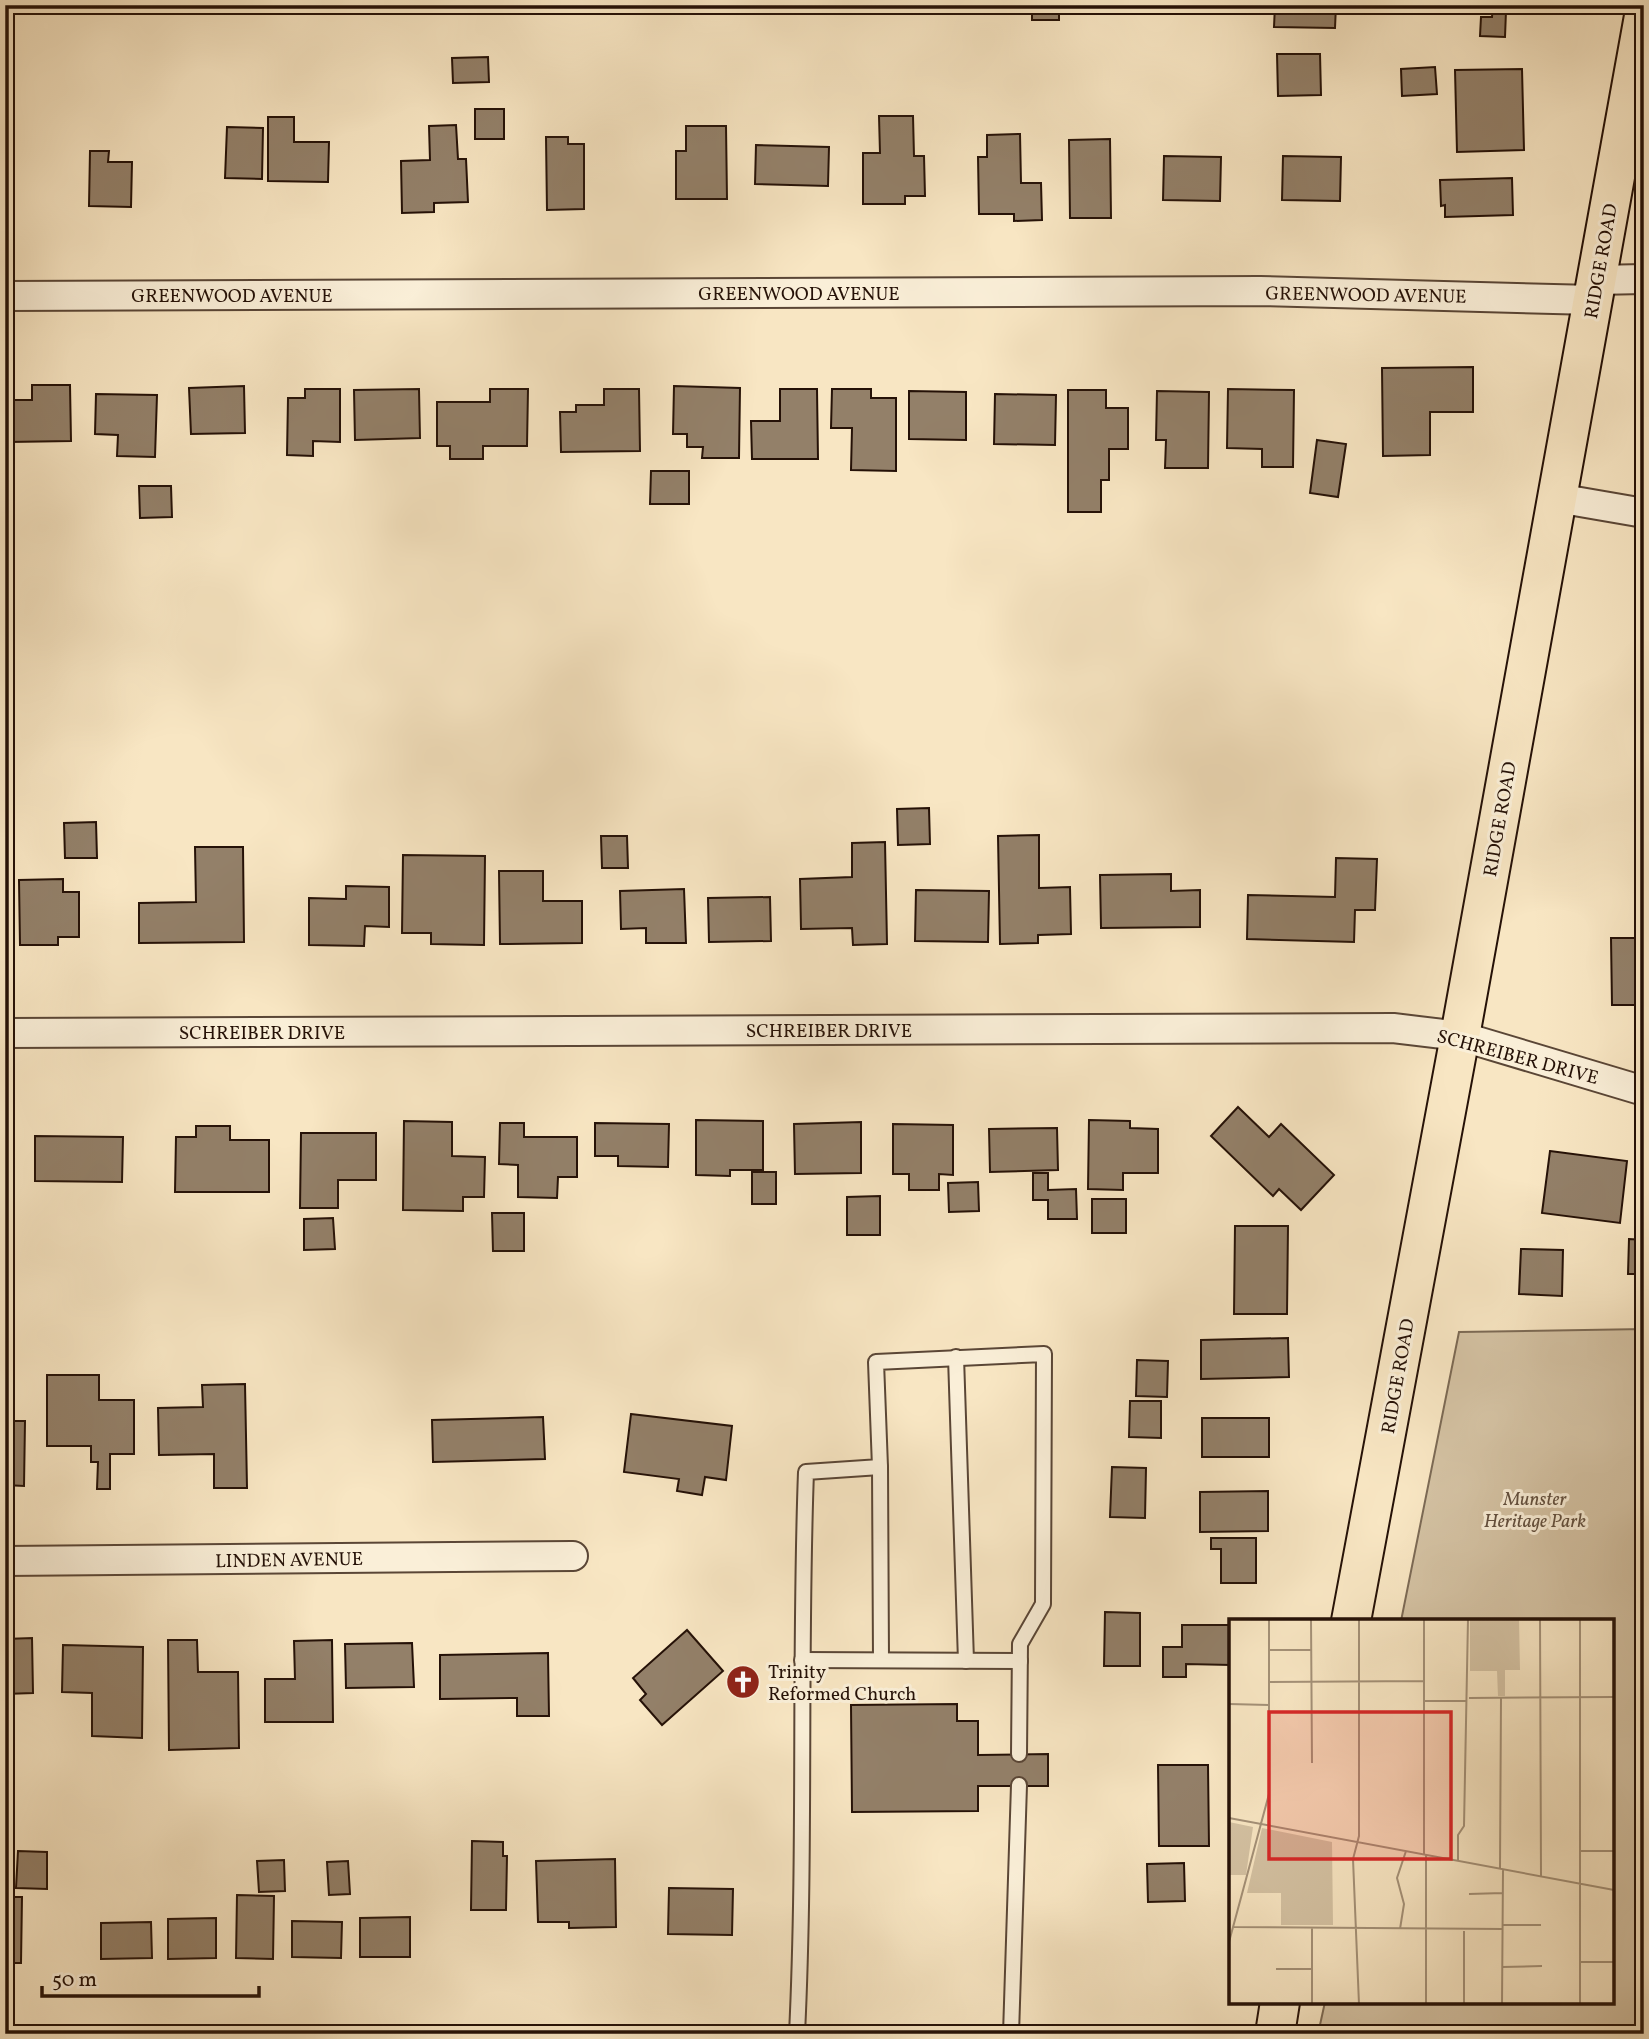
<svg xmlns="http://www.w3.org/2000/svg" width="1649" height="2039" font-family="Vollkorn,serif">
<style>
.green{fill:#d4c2a3;stroke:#7c6a55;stroke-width:2}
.building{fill:#938069;stroke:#251107;stroke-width:2}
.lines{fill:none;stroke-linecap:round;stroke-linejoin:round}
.service-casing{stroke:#5a4636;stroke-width:18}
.minor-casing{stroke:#5a4636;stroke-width:32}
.primary-casing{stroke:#251107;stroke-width:42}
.service{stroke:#faefd8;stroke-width:14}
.minor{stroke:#faefd8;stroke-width:28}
.primary{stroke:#f8e6c3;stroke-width:38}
.labels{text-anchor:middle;stroke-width:6;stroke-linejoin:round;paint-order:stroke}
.street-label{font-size:19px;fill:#251107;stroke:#faefd8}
.park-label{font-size:19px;font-style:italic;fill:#624f3e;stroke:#faefd8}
.poi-label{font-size:19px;fill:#251107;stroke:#faefd8;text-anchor:start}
.inset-road{fill:none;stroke:#a49178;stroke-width:2}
.view{fill:#d62828;fill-opacity:0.15;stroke:#d62828;stroke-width:3.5}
.inset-edge{fill:none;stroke:#251107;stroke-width:3.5}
</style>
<rect width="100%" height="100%" fill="#f8e6c3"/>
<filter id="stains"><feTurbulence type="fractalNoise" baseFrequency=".00286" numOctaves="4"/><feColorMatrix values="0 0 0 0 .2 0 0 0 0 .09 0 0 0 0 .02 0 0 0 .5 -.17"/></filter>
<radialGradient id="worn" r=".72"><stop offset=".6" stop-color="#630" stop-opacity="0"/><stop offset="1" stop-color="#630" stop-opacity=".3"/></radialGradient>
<path class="green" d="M1644,1329V2034H1318L1325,2002H1612V1621H1401L1459,1332Z"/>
<g class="building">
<path d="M684,5H737V12L684,14Z"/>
<path d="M784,5H853V8Z"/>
<rect x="1032" y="5" width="27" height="15"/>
<path d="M1275,5H1336L1335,28L1274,27Z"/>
<path d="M1493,5H1530V12L1506,11L1505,37L1480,36L1481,17H1492Z"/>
<path d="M1277,54H1320L1321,95L1278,96Z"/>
<path d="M488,57L489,82L453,83L452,58Z"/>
<path d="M1435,67L1437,94L1402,96L1401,69Z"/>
<path d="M1522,69L1524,150L1457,152L1455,70Z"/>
<rect x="475" y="109" width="29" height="30"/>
<path d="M879,116H913L914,156H924L925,196H905V204H863V153H880Z"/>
<path d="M268,117H294V142H329L328,182L268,181Z"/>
<path d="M456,125L458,159H466L468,202L434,203V212L402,213L401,161L430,160L429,126Z"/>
<path d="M686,126H726L727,199H676V151H686Z"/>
<path d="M227,127L263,128L262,179L225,178Z"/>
<path d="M1020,134L1021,183H1041L1042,220L1014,221V214H979L978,157H987V135Z"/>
<path d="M546,137H568V144H584V209L547,210Z"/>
<path d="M1110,139L1111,218H1070L1069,140Z"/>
<path d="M756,145L829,147L828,186L755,184Z"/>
<path d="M90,151H109L108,162H132L131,207L89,206Z"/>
<path d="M1164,156L1221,157L1220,201L1163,200Z"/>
<path d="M1283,156L1341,157L1340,201L1282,200Z"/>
<path d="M1512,178L1513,215L1445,217V205L1441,206L1440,180Z"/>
<path d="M1473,367V412H1430V455L1383,456L1382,368Z"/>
<path d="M32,385H70L71,441L9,442V457H5V400H32Z"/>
<path d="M244,386L245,433L191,434L189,388Z"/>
<path d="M674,386L740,388L739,458H702L703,447H687V434H673Z"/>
<path d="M305,389H340V442L313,441V456L287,455L288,398H305Z"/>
<path d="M419,389L420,438L355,440L354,390Z"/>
<path d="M490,389H528L527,446H483V459H450V446H437V402H490Z"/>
<path d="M604,389H639L640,451L561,452L560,412H576V405H604Z"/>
<path d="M780,389H817L818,459H752L751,421H780Z"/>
<path d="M832,389H871V398H896V471L851,470L852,428H831Z"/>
<path d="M1228,389L1294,390L1293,467H1262V449L1227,448Z"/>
<path d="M1068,390H1106V408H1128V449H1109V480H1101V512H1068Z"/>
<path d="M909,391L966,392V440L909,439Z"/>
<path d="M1157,391L1209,392L1208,468H1165L1166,440H1156Z"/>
<path d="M96,394L157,395L155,457L117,456L118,435L95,434Z"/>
<path d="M995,394L1056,395L1055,445L994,444Z"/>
<path d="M1317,440L1346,444L1338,497L1310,493Z"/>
<path d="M651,471H689V504H650Z"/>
<path d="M139,486H171L172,517L140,518Z"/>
<path d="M1643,700H1644V786L1637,785L1643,735H1640Z"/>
<path d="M929,808L930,844L898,845L897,809Z"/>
<path d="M96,822L97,858H65L64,823Z"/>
<path d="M1639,822H1644V893L1635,892Z"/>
<path d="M1039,835V888L1070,887L1071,934L1038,935V943L1000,944L998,836Z"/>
<path d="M601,836H627L628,868H602Z"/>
<path d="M885,842L887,944L853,945L852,928L801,929L800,879L852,877V843Z"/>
<path d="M195,847H243L244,942L139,943V903L196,902Z"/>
<path d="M403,855L485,856L484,945L431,944V933H402Z"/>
<path d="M1336,858L1377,859L1375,910H1355L1354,942L1247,939L1248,895L1335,897Z"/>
<path d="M499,871H543V901H582V943L500,944Z"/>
<path d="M1171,874V891L1200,890V927L1101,928L1100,875Z"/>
<path d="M63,879V892H79V937H58V945H20L19,880Z"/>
<path d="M346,886L389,887V927L365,926L364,946L309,945V898L346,899Z"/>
<path d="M684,889L686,943H646V928L621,929L620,891Z"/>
<path d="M916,890L989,891L988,942L915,941Z"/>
<path d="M770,897L771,941L709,942L708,898Z"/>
<path d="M1611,938H1644V1005H1612Z"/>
<path d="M1238,1107L1269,1137L1281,1124L1334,1175L1301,1210L1279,1189L1273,1196L1211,1136Z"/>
<path d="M696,1120L763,1121V1170H730V1176L696,1175Z"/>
<path d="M1089,1120L1130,1121V1128L1158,1129V1173H1123V1190L1088,1189Z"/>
<path d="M404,1121L452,1122V1156L485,1157L484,1197H463V1211L403,1210Z"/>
<path d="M861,1122V1173L795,1174L794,1124Z"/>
<path d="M500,1123H524V1137H577V1177H558L557,1198L518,1197V1165L499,1164Z"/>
<path d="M595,1123L669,1124L668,1167L618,1166V1156H595Z"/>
<path d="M893,1124L953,1125V1175L939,1174V1190H909V1174H893Z"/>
<path d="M196,1126H230V1140H269V1192H175L176,1137H196Z"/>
<path d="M1057,1128L1058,1170L990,1172L989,1129Z"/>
<path d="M301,1133H376V1180H338V1208H300Z"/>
<path d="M35,1136L123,1137L122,1182L35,1181Z"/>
<path d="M1550,1151L1627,1161L1620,1223L1542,1213Z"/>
<rect x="752" y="1172" width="24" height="32"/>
<path d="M1033,1173H1048V1190L1076,1189L1077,1219H1048V1200H1033Z"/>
<path d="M978,1182L979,1211L949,1212L948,1183Z"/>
<path d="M880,1196V1235H847V1197Z"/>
<rect x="1092" y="1199" width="34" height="34"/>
<path d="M492,1213H524V1251H493Z"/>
<path d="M333,1218L335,1249L304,1250V1219Z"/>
<path d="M1235,1226H1288L1287,1314H1234Z"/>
<path d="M1629,1239L1644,1240V1274H1628Z"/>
<path d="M1521,1249L1563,1250L1562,1296L1519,1294Z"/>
<path d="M1288,1338L1289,1377L1201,1379V1340Z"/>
<path d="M1137,1360L1168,1361L1167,1397L1136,1396Z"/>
<path d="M47,1375H99V1400H134V1454H110V1489H97L98,1462H91V1446H47Z"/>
<path d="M245,1384L247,1488H214V1454L159,1455L158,1408L203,1407L202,1385Z"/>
<path d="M1130,1401H1161V1438L1129,1437Z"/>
<path d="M631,1414L732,1426L726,1480L705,1477L702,1495L677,1491L679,1479L624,1472Z"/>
<path d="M543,1417L545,1459L433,1462L432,1420Z"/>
<rect x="1202" y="1418" width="67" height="39"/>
<path d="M5,1421H25L24,1486L5,1485Z"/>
<path d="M1112,1467L1146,1468L1145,1518L1110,1517Z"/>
<path d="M1268,1491V1531L1200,1532V1492Z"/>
<path d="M1211,1538H1256V1583H1221V1549H1211Z"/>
<path d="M1105,1612L1140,1613V1666H1104Z"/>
<path d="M1182,1625H1231V1665L1186,1664V1677H1163V1647H1182Z"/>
<path d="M687,1630L723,1671L662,1725L640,1700L646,1694L633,1678Z"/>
<path d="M32,1638L33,1693L5,1694V1639Z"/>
<path d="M168,1640H197L198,1672H238L239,1748L169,1750Z"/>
<path d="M332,1640L333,1722H265V1679H295L294,1641Z"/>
<path d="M412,1643L414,1687L346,1688L345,1644Z"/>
<path d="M63,1645L143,1647L142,1738L92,1736V1693L62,1692Z"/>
<path d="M548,1653L549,1716H517V1698L440,1699V1655Z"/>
<path d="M957,1704V1721H978V1755L1048,1754V1786H978V1811L852,1812L851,1705Z"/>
<path d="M1158,1765H1208L1209,1846H1159Z"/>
<path d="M472,1841L503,1842V1856H507L506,1910H471Z"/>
<path d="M18,1851L47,1852V1889L16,1888Z"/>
<path d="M615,1859L616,1927L569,1928V1922H538L536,1861Z"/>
<path d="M284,1860L285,1891L259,1892L257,1861Z"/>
<path d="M348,1861L350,1894L329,1895L327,1862Z"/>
<path d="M1184,1863L1185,1901L1148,1902L1147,1864Z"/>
<path d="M669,1888L733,1889L732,1935L668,1934Z"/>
<path d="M237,1895L274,1896L273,1959L236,1958Z"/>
<path d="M5,1897H22L21,1963H5Z"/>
<path d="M410,1917V1957H360V1918Z"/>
<path d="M216,1918V1958L168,1959V1919Z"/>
<path d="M292,1921L342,1922L341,1958L292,1957Z"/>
<path d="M151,1922L152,1958L101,1959V1923Z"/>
</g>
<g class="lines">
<g class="service-casing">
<g id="service">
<path d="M956,1357L966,1661"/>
<path d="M880,1467L881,1660"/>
<path d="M802,1660L1020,1661"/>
<path d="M797,2034C806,1847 799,1659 806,1472L880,1467L876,1362L1044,1354L1043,1604L1020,1644L1019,1754"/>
<path d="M1011,2034L1019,1785"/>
</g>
</g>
<g class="minor-casing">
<g id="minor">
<path d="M1596,280L1644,279"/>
<path d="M5,296L1260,291L1593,300"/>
<path d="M1557,498L1644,513"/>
<path d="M5,1033L1393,1028L1460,1036L1644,1091"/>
<path d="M5,1561L573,1556"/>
</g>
</g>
<g class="primary-casing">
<g id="primary">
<path d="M1351,1621L1460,1036L1644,16"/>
<path d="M1275,2034L1280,2002"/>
</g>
</g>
<use href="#service" class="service"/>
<use href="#minor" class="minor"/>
<use href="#primary" class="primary"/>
</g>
<defs>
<g id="church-disc" transform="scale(1.75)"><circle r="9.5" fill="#8f2418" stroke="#faefd8"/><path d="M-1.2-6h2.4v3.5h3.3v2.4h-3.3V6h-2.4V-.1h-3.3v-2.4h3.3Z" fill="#fff"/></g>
</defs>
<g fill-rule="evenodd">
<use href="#church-disc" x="743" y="1682"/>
</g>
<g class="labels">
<g class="street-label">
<text transform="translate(1600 261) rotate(-80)" y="7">RIDGE ROAD</text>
<text x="799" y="300">GREENWOOD AVENUE</text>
<text transform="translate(1366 294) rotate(1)" y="7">GREENWOOD AVENUE</text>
<text x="232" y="302">GREENWOOD AVENUE</text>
<text transform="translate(1499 819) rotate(-80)" y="7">RIDGE ROAD</text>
<text x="829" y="1037">SCHREIBER DRIVE</text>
<text x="262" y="1039">SCHREIBER DRIVE</text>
<text transform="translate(1518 1056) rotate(15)" y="7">SCHREIBER DRIVE</text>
<text transform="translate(1397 1376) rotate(-80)" y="7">RIDGE ROAD</text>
<text transform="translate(289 1559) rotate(-1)" y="7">LINDEN AVENUE</text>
</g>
<g class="park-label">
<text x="1535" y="1505">Munster<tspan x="1535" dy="22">Heritage Park</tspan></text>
</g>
<g class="poi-label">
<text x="768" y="1678">Trinity<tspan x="768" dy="22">Reformed Church</tspan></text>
</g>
</g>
<g transform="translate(1229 1619)">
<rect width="385" height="385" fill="#f8e6c3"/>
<path d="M241,0H290L291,51H276V77H269L268,52H241ZM0,203L24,208L17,256H0ZM33,209L103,223L104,306H52V274H18Z" fill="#d4c2a3"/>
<path class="inset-road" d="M82,0L83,144M130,0V217L124,240L130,385M311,0L312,257M351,0V385M40,31H82M40,63L195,62M240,79L385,78M195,82H238M0,85L40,86M0,199L385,271M351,232H385M195,235V0M197,236V385M229,241V216L235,207L239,0M271,249L272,79M240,275L274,274M274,306H312M5,308L274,310M83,309V385M171,310L175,285L168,259L177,232M235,312V385M0,323L40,175V0M351,343H385M273,348L313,347M47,350H83M273,385L274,251"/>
<path class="view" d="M40,93H222V240H40Z"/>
<rect width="385" height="385" class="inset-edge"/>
</g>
<rect width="1649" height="2039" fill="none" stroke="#f8e6c3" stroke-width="28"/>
<rect x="7" y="7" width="1635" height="2025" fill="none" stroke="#251107" stroke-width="3.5"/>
<rect x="14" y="14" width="1621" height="2011" fill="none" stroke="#251107" stroke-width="2"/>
<path d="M42 1986v10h217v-10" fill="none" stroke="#251107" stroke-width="3.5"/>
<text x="52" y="1986" font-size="21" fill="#251107" stroke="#faefd8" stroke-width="5" paint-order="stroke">50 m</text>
<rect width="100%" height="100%" filter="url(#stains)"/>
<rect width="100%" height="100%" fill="url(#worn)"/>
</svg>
